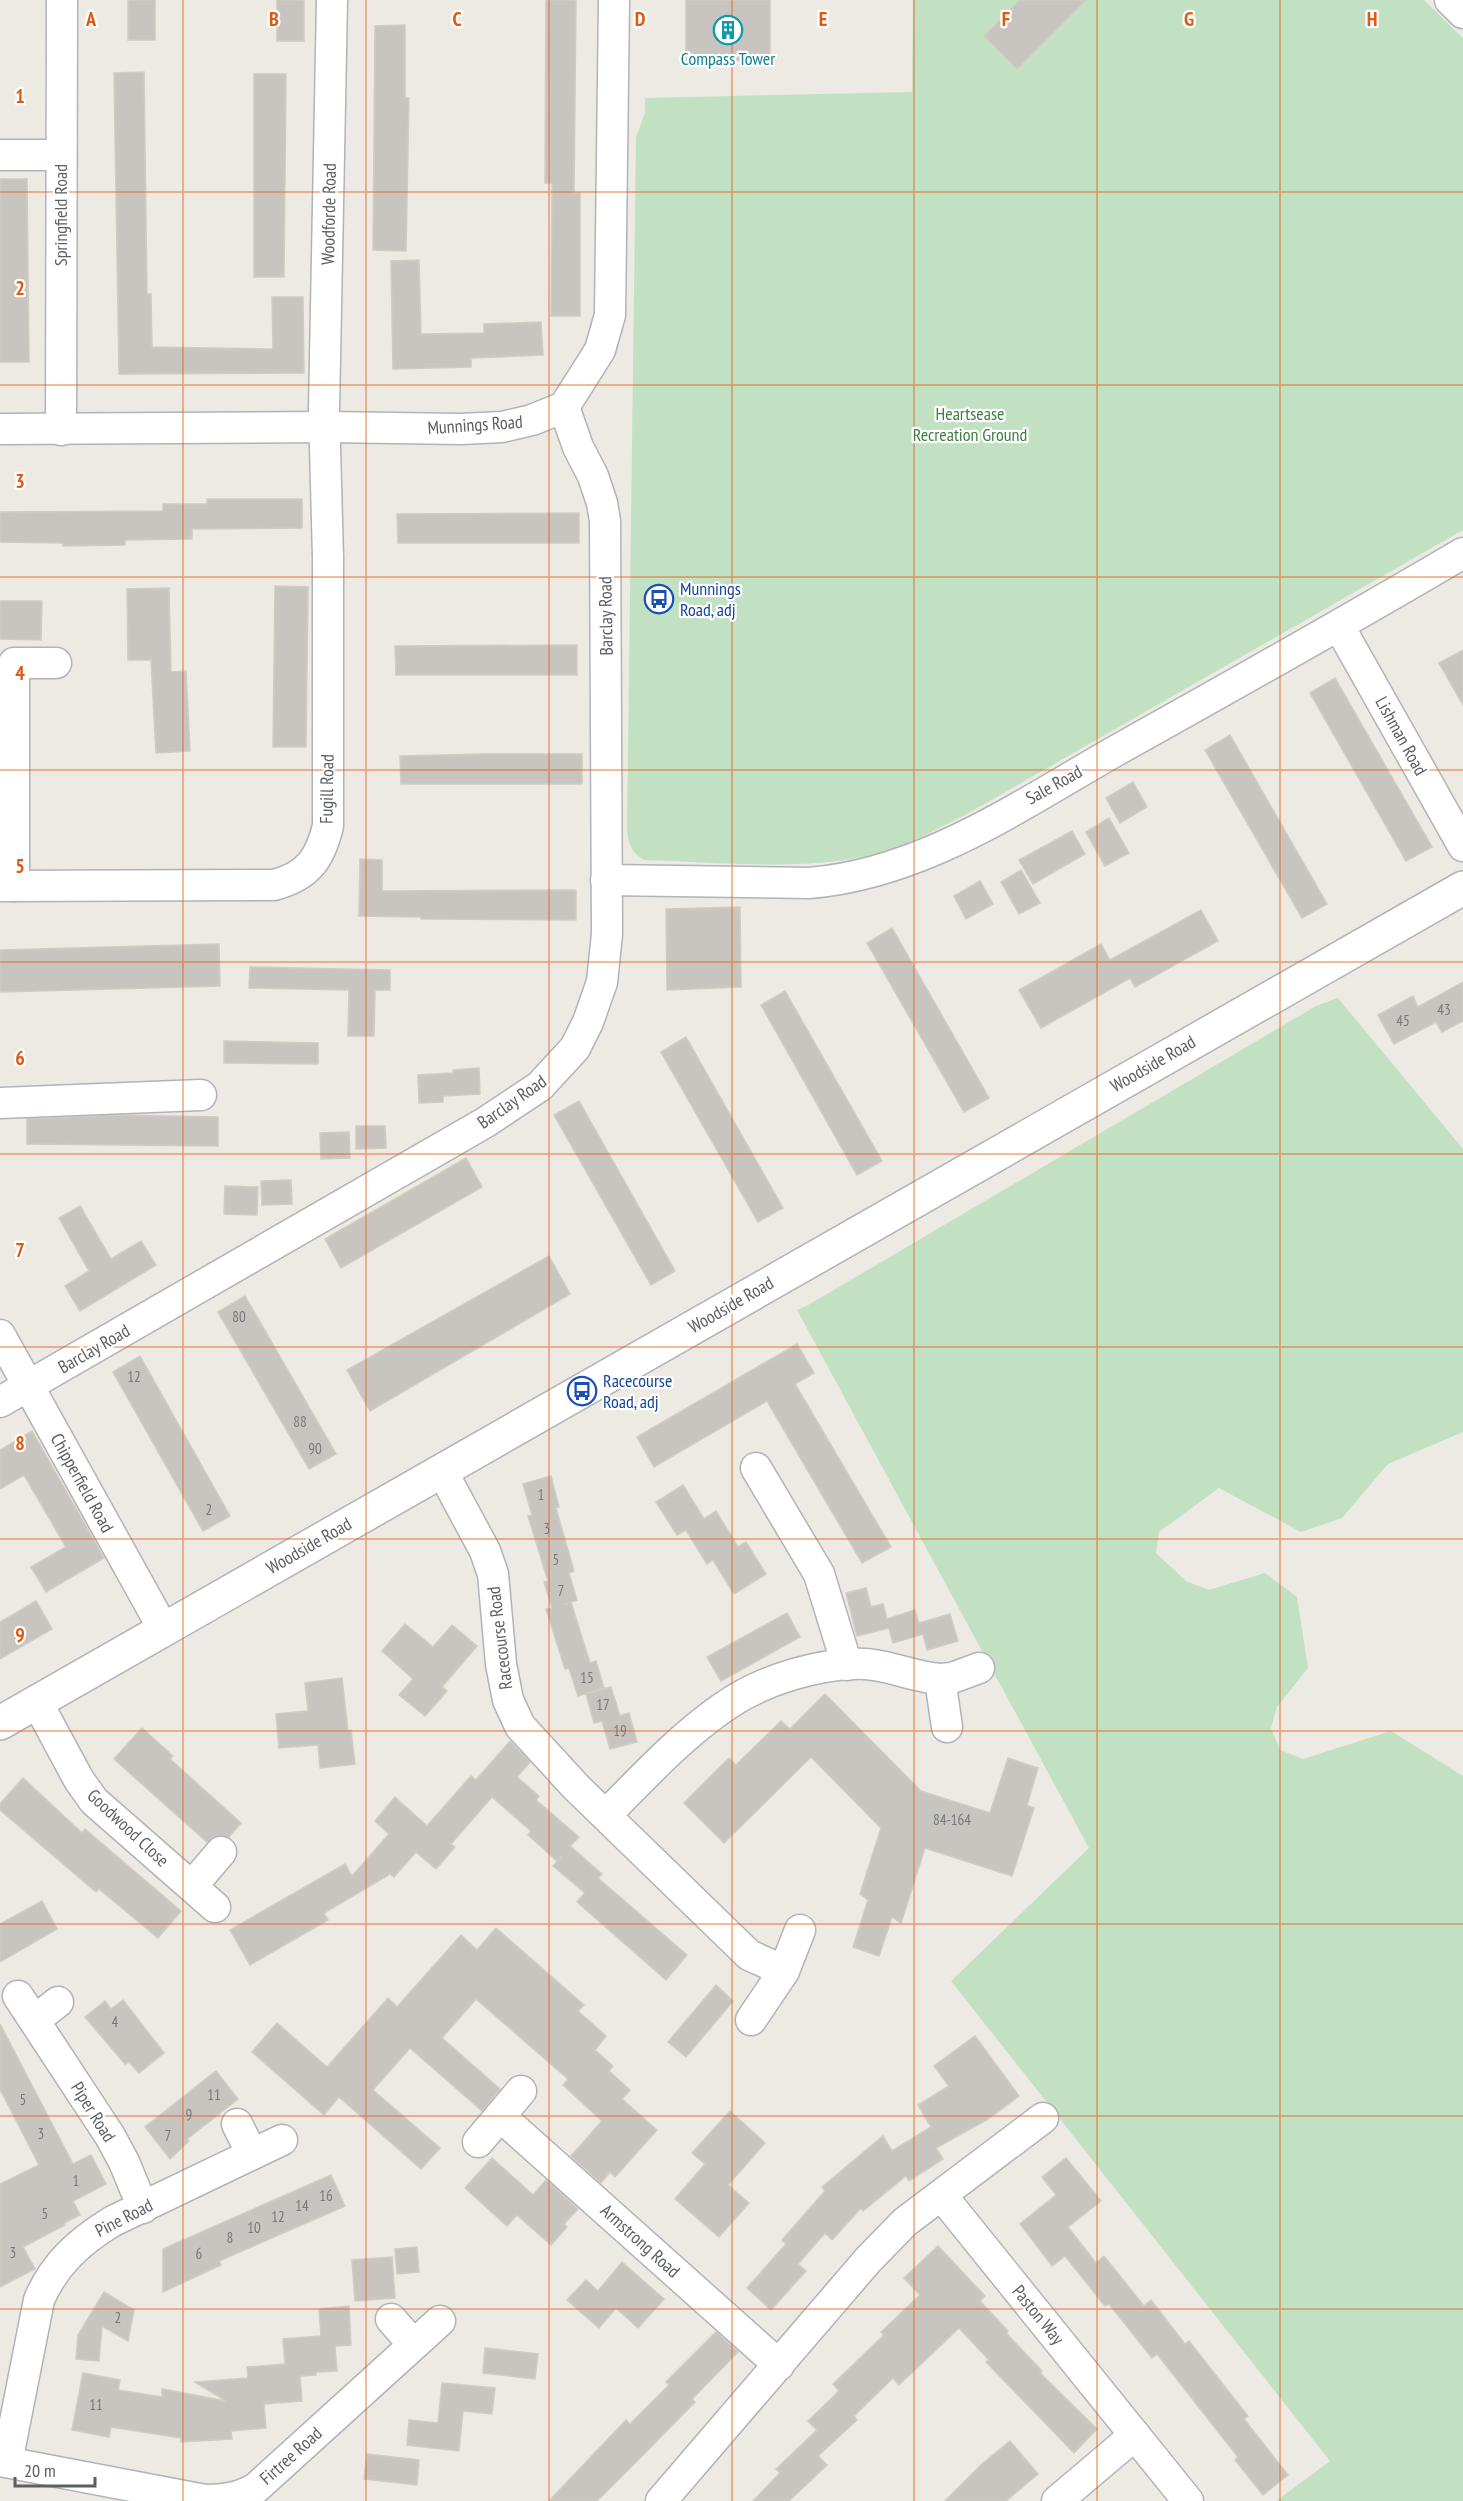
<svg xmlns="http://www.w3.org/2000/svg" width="1463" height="2501" font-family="'PT Sans Narrow',sans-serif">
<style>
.green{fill:#c2e1c3}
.building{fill:#c8c5c0;stroke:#d0ccc2;stroke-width:1.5}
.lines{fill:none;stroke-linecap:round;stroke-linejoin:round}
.minor-casing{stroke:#b0b3b7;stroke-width:33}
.tertiary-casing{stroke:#b0b3b7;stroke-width:36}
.minor{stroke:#fff;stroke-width:30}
.tertiary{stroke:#fff;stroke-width:33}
.grid{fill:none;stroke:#e15910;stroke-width:1.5;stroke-opacity:0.55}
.labels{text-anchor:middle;stroke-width:4.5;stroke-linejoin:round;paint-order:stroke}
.number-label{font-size:15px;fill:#76787a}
.culture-label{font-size:18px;fill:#0d838f;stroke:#fff}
.street-label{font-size:18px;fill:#5b5e62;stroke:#fff}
.park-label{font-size:18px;fill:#3e7e42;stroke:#fff}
.transit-label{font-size:18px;fill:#164399;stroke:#fff;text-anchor:start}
.grid-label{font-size:20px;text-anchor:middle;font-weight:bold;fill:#e15910;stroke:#fff;stroke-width:4.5;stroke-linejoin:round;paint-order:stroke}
</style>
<rect width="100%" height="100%" fill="#eceae3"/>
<g class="green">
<path d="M913,0H1424L1463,38V530L965,815C944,825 924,837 903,845C829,875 724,862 645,860C630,853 628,842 627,827L636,137L645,113V98L912,92Z"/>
<path d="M1338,998L1463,1149V1432L1388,1464L1342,1518L1301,1532L1219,1488L1159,1532L1156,1553L1186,1581L1209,1590L1265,1573L1297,1597L1308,1668L1277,1707L1271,1728L1280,1750L1303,1759L1391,1731L1463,1776V2501H1276L1330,2461L951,1981L1089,1848L797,1310L810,1304L1316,1006Z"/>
</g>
<g class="building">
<rect x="128" y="0" width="27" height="40"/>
<rect x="277" y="0" width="27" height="41"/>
<path d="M546,0H576L574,193H580V316H551L552,183H545Z"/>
<path d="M686,0H770V61L686,60Z"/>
<path d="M1020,0H1086L1017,69L984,36Z"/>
<path d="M405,25V98H409L406,251L373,250L375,26Z"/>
<path d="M144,72L147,294H151L152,347L273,349L272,297H303L304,373L119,374L114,73Z"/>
<path d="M254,74H286L284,277H254Z"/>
<path d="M0,179H27L29,362H0Z"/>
<path d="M419,260L421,334L484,333V324L541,322L543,355L471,358V367L393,369L391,261Z"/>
<path d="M207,499H302V528L192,529V539L125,540V545L63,546V543L0,542V512L163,511V504H207Z"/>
<path d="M579,513V543H398L397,514Z"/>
<path d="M275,586L308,587L306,747H273Z"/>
<path d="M169,588L171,672L186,671L190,751L156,753L151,660H128L127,589Z"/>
<path d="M0,601H42L41,640L0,639Z"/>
<path d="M577,645V675H396L395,646Z"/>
<path d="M1463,650V705L1439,663Z"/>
<path d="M1335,678L1432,847L1406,861L1310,693Z"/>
<path d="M1230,735L1327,904L1302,918L1205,750Z"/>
<path d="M484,754H582V784H401L400,756Z"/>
<path d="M1133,782L1147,807L1120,823L1106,798Z"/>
<path d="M1109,818L1129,853L1105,866L1086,832Z"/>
<path d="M1072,831L1085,854L1033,884L1019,860Z"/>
<path d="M360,859L382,860V891L576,890V920L421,919V917L359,916Z"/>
<path d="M1021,870L1040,903L1019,914L1001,882Z"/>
<path d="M980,881L993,904L966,919L954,896Z"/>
<path d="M740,907L741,987L667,990L666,909Z"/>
<path d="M1201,910L1218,941L1135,987L1130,978L1041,1028L1019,990L1101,944L1110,960Z"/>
<path d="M892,928L989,1098L964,1112L867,943Z"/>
<path d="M219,944L220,986L0,992V950Z"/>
<path d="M250,967L390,970V990H375L374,1036H348L349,990L249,988Z"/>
<path d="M1463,982V1021L1442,1032L1436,1022L1394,1044L1378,1015L1413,996L1418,1007Z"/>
<path d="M785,991L882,1161L857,1175L761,1005Z"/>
<path d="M686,1037L783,1208L758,1222L661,1052Z"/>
<path d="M224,1041L318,1043V1064L224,1063Z"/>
<path d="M479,1068L480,1094L443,1096V1102L419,1103L418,1075L453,1073V1070Z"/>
<path d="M579,1101L675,1271L651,1285L554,1115Z"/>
<path d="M120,1115L218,1117V1146L27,1144V1119Z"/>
<path d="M356,1126H385L386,1148L356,1149Z"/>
<path d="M349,1132L350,1158L321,1159L320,1133Z"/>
<path d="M466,1158L482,1187L341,1268L325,1239Z"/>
<path d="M291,1180L292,1204L262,1205L261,1181Z"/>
<path d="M225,1186L258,1187L257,1215L224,1214Z"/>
<path d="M80,1206L111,1259L141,1241L156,1265L80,1311L65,1286L89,1271L59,1218Z"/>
<path d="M549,1256L570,1294L370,1411L347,1370Z"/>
<path d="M245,1296L336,1454L309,1469L218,1312Z"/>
<path d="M797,1344L814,1373L795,1384L891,1547L862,1563L767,1401L654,1467L637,1437Z"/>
<path d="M140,1356L230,1516L203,1531L113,1372Z"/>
<path d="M32,1431L104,1558L46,1592L31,1567L66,1547L24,1475L0,1489V1450Z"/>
<path d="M551,1476L559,1507L556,1508L574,1571L569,1573L577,1600L563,1605L571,1602L590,1663L596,1661L604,1688L578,1696L569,1668L565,1669L546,1609L552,1608L544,1582L548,1581L528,1516L532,1515L523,1484Z"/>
<path d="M683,1485L704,1519L716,1511L738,1547L746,1542L766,1574L734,1594L713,1560L707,1564L686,1530L677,1535L656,1502Z"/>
<path d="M866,1588L871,1607L883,1604L887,1619L915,1610L919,1623L950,1614L958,1641L927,1650L923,1634L893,1643L889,1628L857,1636L846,1593Z"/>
<path d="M36,1601L52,1629L0,1659V1622Z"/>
<path d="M787,1613L800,1637L721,1681L707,1657Z"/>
<path d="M405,1624L433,1647L452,1625L477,1646L442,1687L447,1691L425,1716L399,1695L413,1679L382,1651Z"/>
<path d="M342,1678L348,1731L351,1730L355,1764L320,1768L318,1745L279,1748L276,1714L308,1711L305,1683Z"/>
<path d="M611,1687L620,1716L629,1713L637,1742L610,1749L602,1721L594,1723L586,1694Z"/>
<path d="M825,1694L921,1791L990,1813L1008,1758L1038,1768L1027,1805L1034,1808L1012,1876L925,1848L901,1923L892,1917L879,1956L853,1947L868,1900L860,1894L881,1828L811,1757L724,1843L684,1803L729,1758L736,1765L781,1721L790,1729Z"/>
<path d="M142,1728L173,1756L170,1759L241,1823L229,1837L216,1836L207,1842L114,1759Z"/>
<path d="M510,1741L530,1762L517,1777L539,1796L536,1800L579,1837L570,1846L602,1874L598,1878L687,1955L666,1980L577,1902L585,1893L553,1866L562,1856L557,1861L528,1835L531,1831L492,1797L451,1844L455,1847L436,1869L416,1852L394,1877L390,1874L324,1913L328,1920L250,1965L230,1930L345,1864L352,1876L389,1834L375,1821L395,1797L427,1826L471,1776L476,1780Z"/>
<path d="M23,1778L82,1833L85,1829L181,1911L158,1938L99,1889L96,1892L0,1810V1804Z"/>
<path d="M42,1901L57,1929L0,1962V1924Z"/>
<path d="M496,1928L584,2005L578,2011L606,2036L595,2050L613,2066L609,2071L630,2090L622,2099L657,2130L615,2177L610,2172L601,2183L571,2156L602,2121L563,2085L568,2079L476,1999L442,2038L500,2089L482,2111L410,2048L373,2090L440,2148L421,2169L339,2097L324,2115L252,2052L277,2023L327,2067L388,1998L397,2007L461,1935L477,1950Z"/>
<path d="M716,1985L733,2001L686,2057L668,2042Z"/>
<path d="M123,2000L164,2053L139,2073L129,2062L125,2064L85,2017L105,2001L111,2009Z"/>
<path d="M0,2024L73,2164L91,2155L106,2184L73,2201L80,2215L64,2223L65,2225L23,2247L35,2269L0,2287V2184L39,2165L0,2089Z"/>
<path d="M975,2036L1019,2096L988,2119L936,2148L943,2159L909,2181L906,2176L863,2211L861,2208L832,2240L825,2233L798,2264L806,2271L771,2310L747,2288L786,2244L782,2240L825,2191L822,2187L883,2136L892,2151L931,2127L918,2105L949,2086L934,2066Z"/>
<path d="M216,2071L238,2099L187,2139L189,2141L170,2159L145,2127Z"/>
<path d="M730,2111L765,2143L728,2185L749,2203L719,2237L675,2199L705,2164L692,2153Z"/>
<path d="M492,2158L533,2195L546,2180L578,2209L564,2224L567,2227L551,2245L517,2215L507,2226L465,2188Z"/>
<path d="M1066,2158L1101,2201L1068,2227L1096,2263L1104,2256L1144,2306L1151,2300L1185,2344L1189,2341L1248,2416L1244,2419L1288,2475L1263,2495L1235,2460L1238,2457L1157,2354L1152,2358L1109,2304L1105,2306L1065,2256L1052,2266L1020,2224L1056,2195L1042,2177Z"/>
<path d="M331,2175L345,2206L219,2261L221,2265L163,2292V2249Z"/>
<path d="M938,2246L985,2296L980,2301L1008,2331L1006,2333L1042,2371L1040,2373L1097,2429L1074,2453L986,2362L989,2360L959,2328L899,2385L893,2378L854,2416L857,2420L818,2456L827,2465L789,2501H753L780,2473L776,2469L817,2430L808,2421L839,2391L833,2384L884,2335L881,2332L920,2295L904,2278Z"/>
<path d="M417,2247L419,2272L397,2274L395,2249Z"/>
<path d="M392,2257L395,2298L355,2301L352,2260Z"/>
<path d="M622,2262L664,2299L638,2328L616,2308L599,2328L567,2300L586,2280L598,2291Z"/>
<path d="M104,2292L134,2310L128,2341L102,2326L99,2361L76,2359L78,2335Z"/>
<path d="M349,2306L351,2345L335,2346L337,2371L316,2372V2375L300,2376L302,2401L264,2404L266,2428L231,2431L232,2439L181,2442V2438L111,2427L109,2437L72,2430L83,2373L120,2380L118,2390L162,2397V2389L226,2401L195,2382L248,2378L247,2367L285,2364L283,2339L321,2336L319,2309Z"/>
<path d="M716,2332L738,2352L692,2399L695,2402L652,2446L597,2501H549L626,2420L630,2424L669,2385L666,2382Z"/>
<path d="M485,2348L538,2354L535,2379L483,2373Z"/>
<path d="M442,2383L495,2388L492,2414L463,2411L459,2451L407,2445L409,2420L438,2423Z"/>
<path d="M1010,2441L1038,2474L1006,2501H945L982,2464Z"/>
<path d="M367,2454L419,2460L417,2485L364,2479Z"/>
</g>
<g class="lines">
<g class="minor-casing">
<g id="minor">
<path d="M1450,0L1463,13"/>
<path d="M0,155H60"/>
<path d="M0,429L326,427L461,429L502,427L532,420L564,407L600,350L610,315L614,0"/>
<path d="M61,430L62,0"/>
<path d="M1339,626L1463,846"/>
<path d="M606,880L809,883C923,874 1022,804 1119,749C1234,685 1349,620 1463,553"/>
<path d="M0,886L274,885C308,876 320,859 328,826V558L324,410L332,0"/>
<path d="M14,886V663H56"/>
<path d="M0,1103L201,1095"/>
<path d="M0,1335L164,1630"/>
<path d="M0,1402L486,1122L540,1086L575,1048L588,1022L602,982L607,934L605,521L602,503L593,476L578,447L564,407"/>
<path d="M756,1468L819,1574L847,1665"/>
<path d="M442,1471L485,1551L493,1574L501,1664L508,1700L520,1726L576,1787L749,1955L784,1971L751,2020"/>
<path d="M940,1679L947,1727"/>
<path d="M37,1702L79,1780L94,1801L215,1907"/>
<path d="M606,1815C645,1775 689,1728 736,1699C769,1679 816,1665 854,1664C883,1662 911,1677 940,1679L952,1678L979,1668"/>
<path d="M192,1886L221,1852"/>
<path d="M784,1971L800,1930"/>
<path d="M18,1996L110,2136L124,2162L143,2208"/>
<path d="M35,2020L58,2002"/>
<path d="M521,2091L500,2116L779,2365"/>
<path d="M237,2124L252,2154"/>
<path d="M478,2142L500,2116"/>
<path d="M942,2196L1188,2501"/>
<path d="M391,2319L413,2344"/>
<path d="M0,2461L205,2500C224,2500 239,2498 256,2488L440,2321"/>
<path d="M7,2462L39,2300C54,2264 80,2241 113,2221L282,2140"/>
<path d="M661,2501L868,2260L905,2222L1043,2118"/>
<path d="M1057,2501L1135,2435"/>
</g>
</g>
<g class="tertiary-casing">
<path id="tertiary" d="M0,1723L1463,888"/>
</g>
<use href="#minor" class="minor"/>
<use href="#tertiary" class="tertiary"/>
</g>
<path class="grid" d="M183,0V2501M366,0V2501M549,0V2501M732,0V2501M914,0V2501M1097,0V2501M1280,0V2501M0,192H1463M0,385H1463M0,577H1463M0,770H1463M0,962H1463M0,1154H1463M0,1347H1463M0,1539H1463M0,1731H1463M0,1924H1463M0,2116H1463M0,2309H1463"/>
<defs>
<g id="building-ring" transform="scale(1.5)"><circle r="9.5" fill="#fff" stroke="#0f9aa8" stroke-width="1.5"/><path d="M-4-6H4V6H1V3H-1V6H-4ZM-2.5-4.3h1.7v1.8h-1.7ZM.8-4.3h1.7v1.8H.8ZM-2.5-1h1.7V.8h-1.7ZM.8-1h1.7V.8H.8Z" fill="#0f9aa8"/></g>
<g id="bus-ring" transform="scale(1.5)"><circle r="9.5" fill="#fff" stroke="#1a4fb4" stroke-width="1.5"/><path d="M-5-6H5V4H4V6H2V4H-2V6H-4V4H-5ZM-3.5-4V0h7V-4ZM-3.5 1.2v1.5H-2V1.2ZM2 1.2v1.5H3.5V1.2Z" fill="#1a4fb4"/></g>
</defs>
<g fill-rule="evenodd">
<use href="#building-ring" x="728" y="30"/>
<use href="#bus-ring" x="659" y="599"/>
<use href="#bus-ring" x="582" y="1391"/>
</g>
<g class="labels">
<g class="number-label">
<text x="1444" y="1015">43</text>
<text x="1403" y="1026">45</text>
<text x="239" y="1322">80</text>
<text x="134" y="1382">12</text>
<text x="300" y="1427">88</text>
<text x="315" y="1454">90</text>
<text x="541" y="1500">1</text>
<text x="209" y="1515">2</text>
<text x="547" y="1534">3</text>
<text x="556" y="1565">5</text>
<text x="561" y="1596">7</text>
<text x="587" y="1683">15</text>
<text x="603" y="1710">17</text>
<text x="620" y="1736">19</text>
<text x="952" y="1825">84-164</text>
<text x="115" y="2027">4</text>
<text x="214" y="2100">11</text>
<text x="23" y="2105">5</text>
<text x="189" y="2120">9</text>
<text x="41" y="2139">3</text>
<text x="168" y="2141">7</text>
<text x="76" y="2186">1</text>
<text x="326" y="2201">16</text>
<text x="302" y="2211">14</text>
<text x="45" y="2219">5</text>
<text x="278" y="2222">12</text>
<text x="254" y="2233">10</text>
<text x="230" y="2243">8</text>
<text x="13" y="2258">3</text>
<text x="199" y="2259">6</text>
<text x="118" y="2323">2</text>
<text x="96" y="2410">11</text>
</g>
<g class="culture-label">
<text x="728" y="65">Compass Tower</text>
</g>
<g class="street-label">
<text transform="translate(329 214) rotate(-89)" y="6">Woodforde Road</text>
<text transform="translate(61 215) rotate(-90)" y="6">Springfield Road</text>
<text transform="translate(475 425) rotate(-4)" y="6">Munnings Road</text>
<text transform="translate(606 616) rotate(-91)" y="6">Barclay Road</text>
<text transform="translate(1401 736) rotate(61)" y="6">Lishman Road</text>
<text transform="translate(1054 785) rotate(-29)" y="6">Sale Road</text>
<text transform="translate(327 789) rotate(-89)" y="6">Fugill Road</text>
<text transform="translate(1153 1064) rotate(-30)" y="6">Woodside Road</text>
<text transform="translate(512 1102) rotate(-35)" y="6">Barclay Road</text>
<text transform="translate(731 1305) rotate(-30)" y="6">Woodside Road</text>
<text transform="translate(94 1349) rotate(-30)" y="6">Barclay Road</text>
<text transform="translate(82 1483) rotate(61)" y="6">Chipperfield Road</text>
<text transform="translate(309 1546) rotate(-30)" y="6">Woodside Road</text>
<text transform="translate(500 1638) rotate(-97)" y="6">Racecourse Road</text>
<text transform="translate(128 1828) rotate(43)" y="6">Goodwood Close</text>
<text transform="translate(93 2112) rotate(58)" y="6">Piper Road</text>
<text transform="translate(124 2218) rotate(-27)" y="6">Pine Road</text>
<text transform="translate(640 2241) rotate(42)" y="6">Armstrong Road</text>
<text transform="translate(1038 2315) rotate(51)" y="6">Paston Way</text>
<text transform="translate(291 2456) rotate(-42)" y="6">Firtree Road</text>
</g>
<g class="park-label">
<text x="970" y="420">Heartsease<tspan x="970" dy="21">Recreation Ground</tspan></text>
</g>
<g class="transit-label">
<text x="680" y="595">Munnings<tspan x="680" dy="21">Road, adj</tspan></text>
<text x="603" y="1387">Racecourse<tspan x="603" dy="21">Road, adj</tspan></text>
</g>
</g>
<g class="grid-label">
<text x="91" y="26">A</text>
<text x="274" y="26">B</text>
<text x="457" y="26">C</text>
<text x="640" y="26">D</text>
<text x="823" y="26">E</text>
<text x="1006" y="26">F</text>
<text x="1189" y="26">G</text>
<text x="1372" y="26">H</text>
<text x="20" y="103">1</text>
<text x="20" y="295">2</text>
<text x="20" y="488">3</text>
<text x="20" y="680">4</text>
<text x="20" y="873">5</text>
<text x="20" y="1065">6</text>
<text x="20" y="1257">7</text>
<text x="20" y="1450">8</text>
<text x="20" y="1642">9</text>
</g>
<path d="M15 2477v9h80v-9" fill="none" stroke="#5b5e62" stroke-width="3"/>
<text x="24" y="2477" font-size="18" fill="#5b5e62" stroke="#ffffff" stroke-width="4.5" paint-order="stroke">20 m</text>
</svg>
